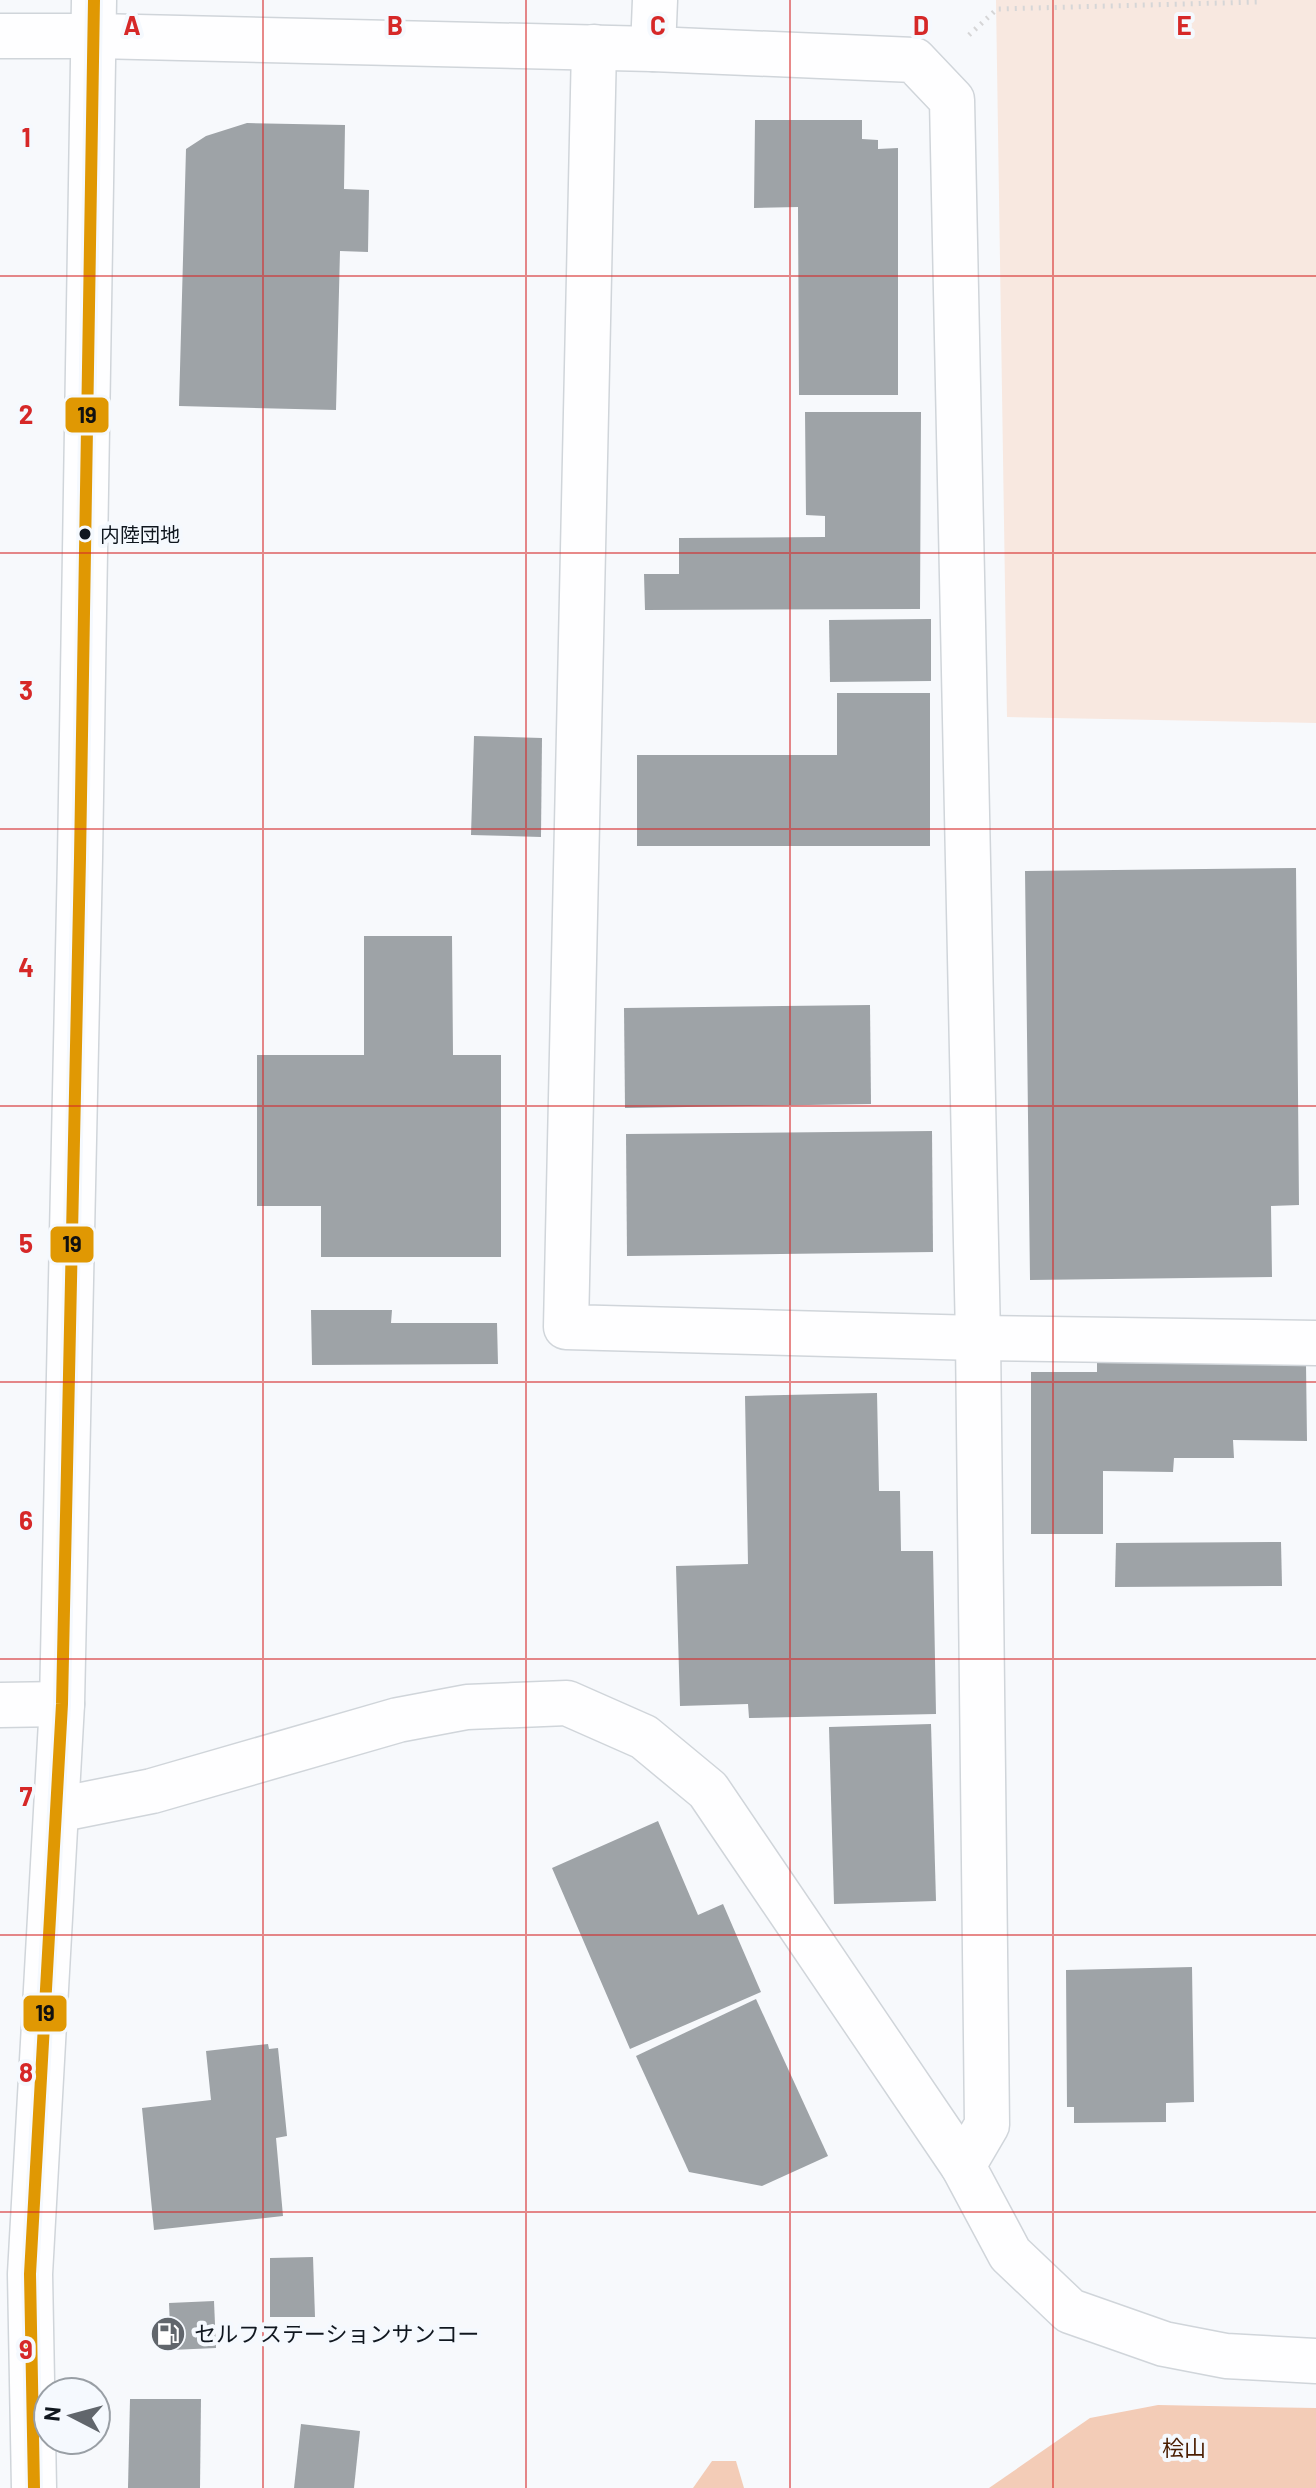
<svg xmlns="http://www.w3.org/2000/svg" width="1316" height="2488" font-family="Barlow,'Noto Sans JP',sans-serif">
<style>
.green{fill:#f8e8e0}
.forest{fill:#f3ccb7}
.building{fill:#9ea3a7}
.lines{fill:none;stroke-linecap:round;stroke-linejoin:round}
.minor-casing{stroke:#d0d5da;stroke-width:47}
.tertiary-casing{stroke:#d0d5da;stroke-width:47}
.path{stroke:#d6d6d7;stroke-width:5;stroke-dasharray:2 6;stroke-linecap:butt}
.minor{stroke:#fefeff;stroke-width:44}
.tertiary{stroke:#fefeff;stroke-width:44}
.bus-1-casing{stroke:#f5f9fe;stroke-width:18}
.bus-1{stroke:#e09803;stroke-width:12}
.grid{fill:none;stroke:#d62828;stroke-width:2;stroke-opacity:0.55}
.bus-dot{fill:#10171f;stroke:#f5f9fe;stroke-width:3}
.labels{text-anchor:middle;stroke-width:8;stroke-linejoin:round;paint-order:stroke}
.bus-label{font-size:20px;fill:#10171f;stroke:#f5f9fe;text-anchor:start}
.poi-label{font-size:22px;fill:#10171f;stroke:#f5f9fe;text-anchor:start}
.park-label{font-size:22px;fill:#491c00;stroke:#f5f9fe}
.grid-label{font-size:26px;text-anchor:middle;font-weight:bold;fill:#d62828;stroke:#f5f9fe;stroke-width:8;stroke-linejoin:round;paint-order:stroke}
.line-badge{stroke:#f5f9fe;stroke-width:3}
.pale-badge-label{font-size:22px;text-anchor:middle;font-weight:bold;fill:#111}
</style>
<rect width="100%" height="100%" fill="#f7f9fc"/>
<path class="green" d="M996,0H1316V723L1007,717Z"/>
<g class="forest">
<path d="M1158,2405L1316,2408V2488H989L1090,2418Z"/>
<path d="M712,2461H736L744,2488H693Z"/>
</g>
<g class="building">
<path d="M755,120H862V139L878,140V149L898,148V395H799L798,207L754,208Z"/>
<path d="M247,123L345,125L344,189L369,190L368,252L340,251L336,410L179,406L186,149L206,136Z"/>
<path d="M805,412H921L920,609L645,610L644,574H679V538L825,537V516L806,515Z"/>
<path d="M931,619V681L830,682L829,620Z"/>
<path d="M837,693H930V846H637V755H837Z"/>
<path d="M474,736L542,738L541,837L471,835Z"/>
<path d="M1296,868L1299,1205L1271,1206L1272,1277L1030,1280L1025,871Z"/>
<path d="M364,936H452L453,1055H501V1257H321V1206H257V1055H364Z"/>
<path d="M870,1005L871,1104L625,1108L624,1008Z"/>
<path d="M932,1131L933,1252L627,1256L626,1134Z"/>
<path d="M311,1310H392L391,1323H497L498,1364L312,1365Z"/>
<path d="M1097,1363L1306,1364L1307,1441L1233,1440L1234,1458H1174L1173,1472L1103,1471V1534H1031V1372H1097Z"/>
<path d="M877,1393L879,1491H900L901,1551H933L936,1714L749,1718L748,1704L680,1706L676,1566L748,1564L745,1396Z"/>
<path d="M1281,1542L1282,1586L1115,1587L1116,1543Z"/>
<path d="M931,1724L936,1901L834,1904L829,1727Z"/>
<path d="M658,1821L698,1915L723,1904L761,1992L630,2049L552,1868Z"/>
<path d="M1192,1967L1194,2102L1166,2103V2122L1074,2123V2107H1067L1066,1970Z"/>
<path d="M756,1999L828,2156L762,2186L689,2172L636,2056Z"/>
<path d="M268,2044L269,2049L278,2048L287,2136L276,2138L283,2216L154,2230L142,2108L211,2100L206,2051Z"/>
<path d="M313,2257L315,2317H270V2258Z"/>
<path d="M214,2301L216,2348L171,2350L169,2303Z"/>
<path d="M130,2399H201L200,2488H128Z"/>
<path d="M301,2424L360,2431L354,2488H294Z"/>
</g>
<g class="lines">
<g class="minor-casing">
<g id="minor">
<path d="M95,36L653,49L655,0"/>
<path d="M594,47L566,1327L978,1338L1316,1343"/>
<path d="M653,49L914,60L952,100L978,1338L987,2125L963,2166"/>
<path d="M57,1810L152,1791L398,1720L467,1707L567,1703L644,1737L708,1790L963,2166L1010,2254L1070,2311L1164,2344L1226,2356L1316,2361"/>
</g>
</g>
<g class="tertiary-casing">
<g id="tertiary">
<path d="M0,36H95"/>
<path d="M0,1705L62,1704"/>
<path d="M34,2488L30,2274L62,1704L80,858L94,0"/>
</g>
</g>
<path class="path" d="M969,35L997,9L1258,2"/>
<use href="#minor" class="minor"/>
<use href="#tertiary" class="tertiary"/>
<g class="bus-1-casing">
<path id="bus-1" d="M34,2488L30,2274L62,1704L80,858L94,0"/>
</g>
<use href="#bus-1" class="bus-1"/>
</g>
<path class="grid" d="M263,0V2488M526,0V2488M790,0V2488M1053,0V2488M0,276H1316M0,553H1316M0,829H1316M0,1106H1316M0,1382H1316M0,1659H1316M0,1935H1316M0,2212H1316"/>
<defs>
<g id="fuel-disc" transform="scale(1.8)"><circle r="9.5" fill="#61666c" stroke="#f5f9fe"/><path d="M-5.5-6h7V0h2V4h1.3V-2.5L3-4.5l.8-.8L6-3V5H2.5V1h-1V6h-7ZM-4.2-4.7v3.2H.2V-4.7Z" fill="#fff"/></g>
</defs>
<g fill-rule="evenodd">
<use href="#fuel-disc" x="168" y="2334"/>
</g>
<circle class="bus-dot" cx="85" cy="534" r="7"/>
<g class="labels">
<g class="bus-label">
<text x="100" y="542">内陸団地</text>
</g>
<g class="poi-label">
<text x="194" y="2342">セルフステーションサンコー</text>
</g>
<g class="park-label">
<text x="1184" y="2456">桧山</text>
</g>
</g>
<g class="grid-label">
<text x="132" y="35">A</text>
<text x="395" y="35">B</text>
<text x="658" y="35">C</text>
<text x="921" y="35">D</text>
<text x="1184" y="35">E</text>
<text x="26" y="147">1</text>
<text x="26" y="424">2</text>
<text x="26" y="700">3</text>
<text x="26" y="977">4</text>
<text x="26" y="1253">5</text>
<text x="26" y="1530">6</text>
<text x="26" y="1806">7</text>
<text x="26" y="2082">8</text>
<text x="26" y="2359">9</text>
</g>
<g class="line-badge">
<rect x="64" y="396" width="46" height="38" rx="8" fill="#e09803"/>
<rect x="49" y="1225" width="46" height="39" rx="8" fill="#e09803"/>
<rect x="22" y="1994" width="46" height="39" rx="8" fill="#e09803"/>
</g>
<g class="pale-badge-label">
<text x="87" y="423">19</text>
<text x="72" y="1252">19</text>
<text x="45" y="2021">19</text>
</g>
<g transform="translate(72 2416) rotate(276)"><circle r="38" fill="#f5f9fe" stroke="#999fa5" stroke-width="2"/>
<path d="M0-6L14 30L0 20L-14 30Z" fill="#61666c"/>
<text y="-12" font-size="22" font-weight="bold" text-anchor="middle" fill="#10171f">N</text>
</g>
</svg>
